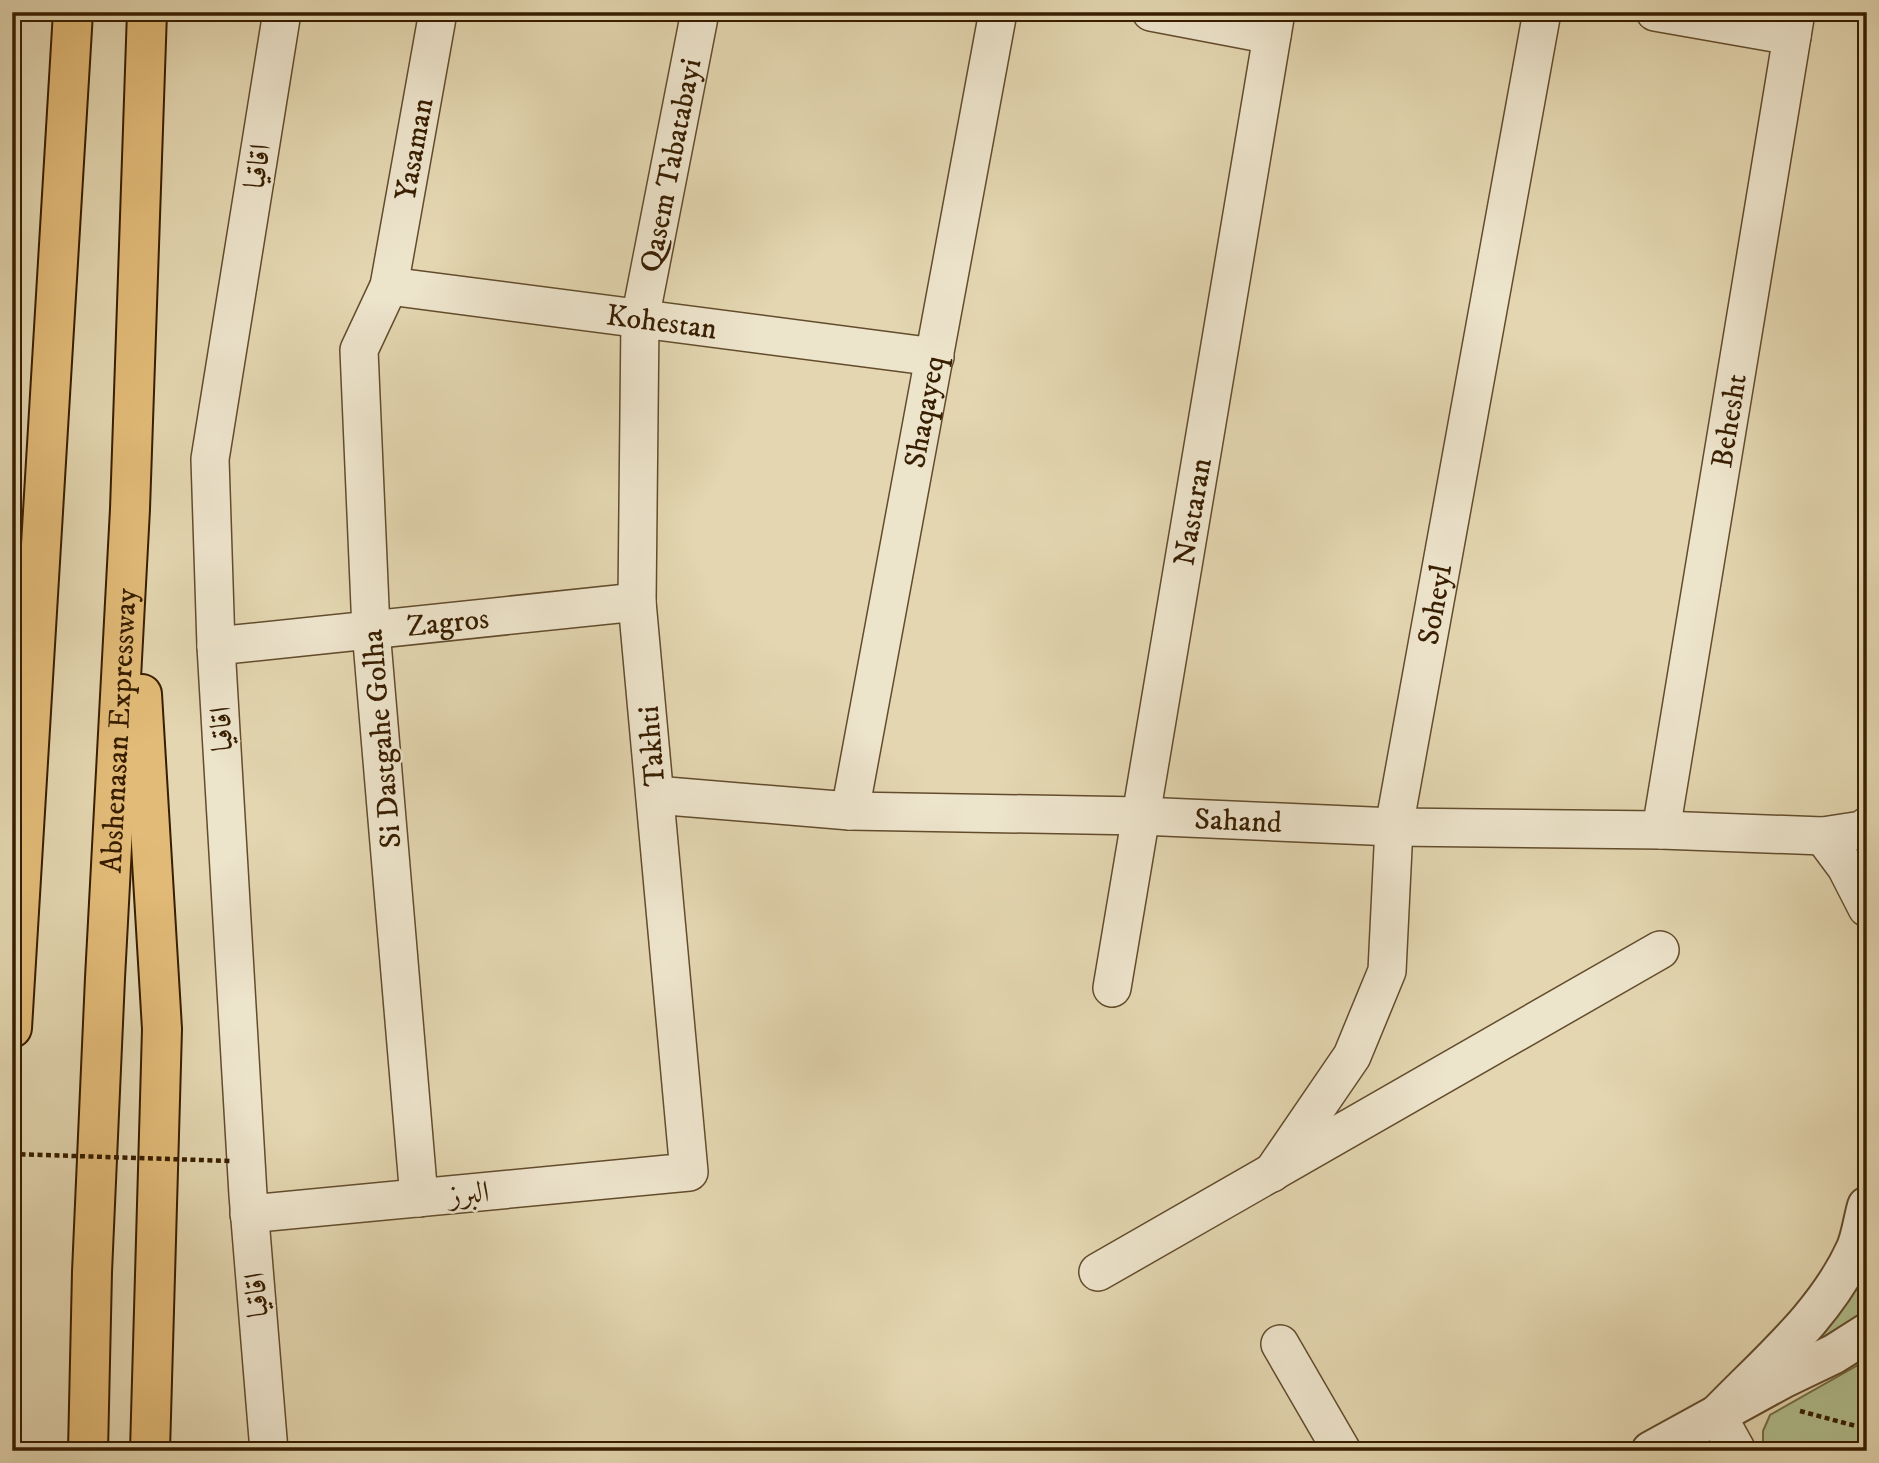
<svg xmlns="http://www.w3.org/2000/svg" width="1879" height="1463" font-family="'IM FELL DW Pica',Amiri,serif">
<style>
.green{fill:#b1be8d;stroke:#746e46;stroke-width:2}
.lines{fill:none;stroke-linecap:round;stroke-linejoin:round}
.minor-casing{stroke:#634c2c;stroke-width:40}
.tertiary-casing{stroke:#634c2c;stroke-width:42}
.trunk-casing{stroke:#381e00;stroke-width:42}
.path{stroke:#381e00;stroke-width:4.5;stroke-dasharray:5 3.5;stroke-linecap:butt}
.minor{stroke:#ede4cc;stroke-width:37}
.tertiary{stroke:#ede4cc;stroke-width:38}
.trunk{stroke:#e2bb78;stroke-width:38}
.path-bridge{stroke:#381e00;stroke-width:4.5;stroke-dasharray:5 3.5;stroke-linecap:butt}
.labels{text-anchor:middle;stroke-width:5;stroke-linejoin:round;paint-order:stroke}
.street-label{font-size:30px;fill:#381e00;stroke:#ede4cc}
</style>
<rect width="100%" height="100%" fill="#e3d6b0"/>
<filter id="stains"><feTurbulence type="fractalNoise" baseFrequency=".00286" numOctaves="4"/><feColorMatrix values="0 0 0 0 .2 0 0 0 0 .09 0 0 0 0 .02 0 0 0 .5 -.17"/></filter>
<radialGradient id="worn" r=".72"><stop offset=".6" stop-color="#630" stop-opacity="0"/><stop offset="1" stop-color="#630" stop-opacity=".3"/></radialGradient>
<g class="green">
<path d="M1867,1259V1322L1774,1375Z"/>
<path d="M1867,1360V1451H1763V1431L1770,1415Z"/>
</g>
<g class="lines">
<g class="minor-casing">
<g id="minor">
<path d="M1151,12L1272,35"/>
<path d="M1655,12L1792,36"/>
<path id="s1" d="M389,286L935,357"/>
<path id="s2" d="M216,646L637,602"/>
<path id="s3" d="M655,795L850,811L1141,816L1394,827L1661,830L1823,836L1862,830L1867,826"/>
<path id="s4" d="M850,811L998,12"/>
<path id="s5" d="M1661,830L1796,12"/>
<path d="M1823,836L1846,867L1867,908"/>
<path id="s6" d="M1112,988L1276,12"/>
<path id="s7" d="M1272,1173L1352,1056L1387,971L1394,827L1542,12"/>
<path id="s8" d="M419,1198L371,630L359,350L389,286L438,12"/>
<path id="s9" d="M249,1214L689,1172L637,602L640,319L700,12"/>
<path d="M1098,1272L1660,950"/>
<path d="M1280,1344L1342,1451"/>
<path d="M1717,1415L1737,1451"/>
<path d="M269,1451L248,1195L216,646L210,459L282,12"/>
</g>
</g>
<g class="tertiary-casing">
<g id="tertiary">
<path d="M1717,1415C1767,1363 1826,1315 1856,1248C1861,1236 1863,1220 1867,1206"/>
<path d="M1651,1451L1784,1378L1834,1354L1867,1333"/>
</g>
</g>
<g class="trunk-casing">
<g id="trunk">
<path d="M142,694L162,1029L150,1451"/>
<path d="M12,1028L73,12"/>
<path id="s10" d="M88,1451L92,1272L105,978L130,509L147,12"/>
</g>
</g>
<path class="path" d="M1800,1411L1867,1429"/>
<use href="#minor" class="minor"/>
<use href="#tertiary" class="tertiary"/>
<use href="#trunk" class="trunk"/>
<path class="path-bridge" d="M12,1154L232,1161"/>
</g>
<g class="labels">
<g class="street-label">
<text dy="10" stroke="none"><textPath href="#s8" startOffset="1060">Yasaman</textPath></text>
<text transform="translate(257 166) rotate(-81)" y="10">اقاقیا</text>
<text dy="10" stroke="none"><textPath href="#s9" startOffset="1454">Qasem Tabatabayi</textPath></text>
<text dy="10" stroke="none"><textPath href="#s1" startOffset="275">Kohestan</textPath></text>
<text dy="10" stroke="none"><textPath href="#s4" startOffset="406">Shaqayeq</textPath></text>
<text dy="10" stroke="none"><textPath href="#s5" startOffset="415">Behesht</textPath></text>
<text dy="10" stroke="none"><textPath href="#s6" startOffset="483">Nastaran</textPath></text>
<text dy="10" stroke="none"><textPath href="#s7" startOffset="604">Soheyl</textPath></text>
<text dy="10" stroke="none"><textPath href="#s2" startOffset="233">Zagros</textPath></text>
<text transform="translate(221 729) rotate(-93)" y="10">اقاقیا</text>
<text dy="10" stroke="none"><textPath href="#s10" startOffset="721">Abshenasan Expressway</textPath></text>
<text transform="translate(381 739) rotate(-95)" y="10">Si Dastgahe Golha</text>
<text transform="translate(651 746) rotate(-95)" y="10">Takhti</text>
<text dy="10" stroke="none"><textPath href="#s3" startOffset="584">Sahand</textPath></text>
<text transform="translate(469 1193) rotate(-5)" y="10">البرز</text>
<text transform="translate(256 1295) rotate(-95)" y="10">اقاقیا</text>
</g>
</g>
<rect width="1879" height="1463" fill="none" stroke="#e3d6b0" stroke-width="42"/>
<rect x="14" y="14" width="1851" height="1435" fill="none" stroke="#381e00" stroke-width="3.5"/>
<rect x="21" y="21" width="1837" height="1421" fill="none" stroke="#381e00" stroke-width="2"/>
<rect width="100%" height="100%" filter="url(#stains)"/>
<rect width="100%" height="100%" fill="url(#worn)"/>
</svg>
